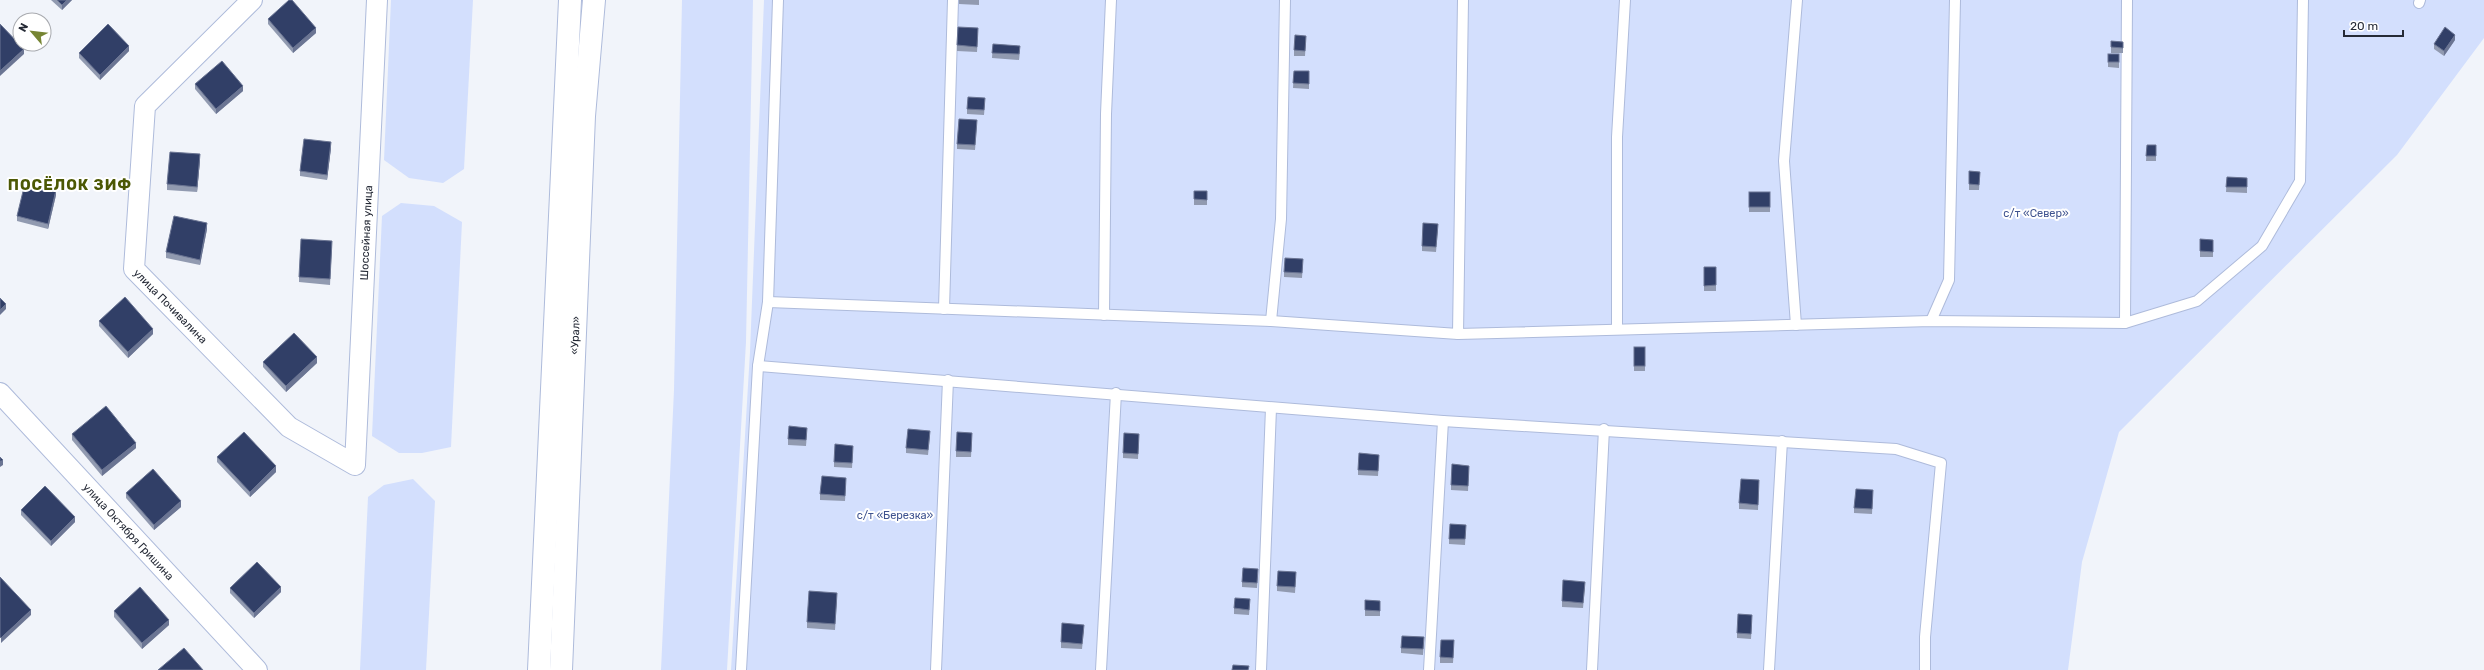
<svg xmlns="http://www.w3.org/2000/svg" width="2484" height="670" font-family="Rubik,sans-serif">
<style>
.green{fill:#d3dffd}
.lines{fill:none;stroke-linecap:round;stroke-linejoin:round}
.lane-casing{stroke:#aebbdb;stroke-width:12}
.street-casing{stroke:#aebbdb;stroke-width:22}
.highway-casing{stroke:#aebbdb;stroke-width:24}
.lane{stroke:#fff;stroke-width:10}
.street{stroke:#fff;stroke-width:20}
.highway{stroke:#fff;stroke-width:22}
.wall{fill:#919ab0}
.shaded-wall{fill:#6b7593}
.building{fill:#313f67;stroke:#6b7593}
.labels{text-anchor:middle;stroke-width:4;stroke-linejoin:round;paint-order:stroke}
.park-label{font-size:11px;fill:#3f538f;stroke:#fff}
.street-label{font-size:11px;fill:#252a36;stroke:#fff}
.district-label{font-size:15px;font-weight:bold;letter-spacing:1px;fill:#4c5804;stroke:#fff}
</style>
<rect width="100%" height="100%" fill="#f1f4fa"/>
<g class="green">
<path d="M391,0H473L464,169L443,183L409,178L384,160Z"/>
<path d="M682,0H753L746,342L727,670H661L674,390Z"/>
<path d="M764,0H2484V38L2397,155L2119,432L2082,562L2068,670H731L750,352Z"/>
<path d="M401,203L434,206L462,222L451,447L422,453H399L372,436L382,216Z"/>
<path d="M413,479L435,501L426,670H360L368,497L384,485Z"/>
</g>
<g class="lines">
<g class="lane-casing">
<g id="lane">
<path d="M2419,3L2420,0"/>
<path d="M768,302L1271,321L1458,334L1931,321L2125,323L2197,301L2262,246L2300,181L2303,0"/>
<path d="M944,309L953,0"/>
<path d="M1104,315L1106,114L1111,0"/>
<path d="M1271,321L1281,219L1285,0"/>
<path d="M1931,321L1949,280L1955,0"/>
<path d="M2125,323L2127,0"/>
<path d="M1796,325L1784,161L1797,0"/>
<path d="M1617,329V137L1625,0"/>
<path d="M1458,334L1463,0"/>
<path d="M758,366L1443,421L1896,449L1941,463L1925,637V670"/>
<path d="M741,670L758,366L768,302L778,0"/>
<path d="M936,670L948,380"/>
<path d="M1101,670L1116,393"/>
<path d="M1261,670L1271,408"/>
<path d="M1429,670L1443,421"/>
<path d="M1592,670L1604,429"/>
<path d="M1769,670L1782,441"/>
</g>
</g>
<g class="street-casing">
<g id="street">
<path id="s1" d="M252,0L145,106L134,269L289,427L355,465L377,0"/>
<path id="s2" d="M0,393L257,670"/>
</g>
</g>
<g class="highway-casing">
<g id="highway">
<path d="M539,670L570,0"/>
<path id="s3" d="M561,670L584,116L594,0"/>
</g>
</g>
<use href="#lane" class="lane"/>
<use href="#street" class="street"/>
<use href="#highway" class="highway"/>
</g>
<g class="wall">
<path d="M51,0H72L62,10Z"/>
<path d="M959,0H979V5L959,4Z"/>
<path d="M268,19L316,33L293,53L268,24Z"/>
<path d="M978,34L977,52L957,51V45Z"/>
<path d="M2455,40L2444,56L2434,49V44Z"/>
<path d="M1306,41L1305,56H1294V50Z"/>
<path d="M2111,41L2123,42V53H2111Z"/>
<path d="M993,44L1020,51L1019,60L992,58Z"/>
<path d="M129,51L100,80L79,58V53Z"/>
<path d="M2108,54H2119V68L2108,67Z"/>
<path d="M1294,71L1309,77V89L1293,88Z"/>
<path d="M195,84L243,91L216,114L195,89Z"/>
<path d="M985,103L984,115L967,114V109Z"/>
<path d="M977,125L975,150L957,149V144Z"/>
<path d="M2147,145H2156V161H2146Z"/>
<path d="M331,148L327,180L300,176V171Z"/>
<path d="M200,160L197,192L167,190V184Z"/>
<path d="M1969,171L1980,172L1979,190H1969Z"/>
<path d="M2227,177L2247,178V193L2226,192Z"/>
<path d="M1194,191L1207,197V205H1194Z"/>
<rect x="1749" y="192" width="21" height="20"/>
<path d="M56,195L48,229L17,221V216Z"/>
<path d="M207,229L200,265L166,258V252Z"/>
<path d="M1438,229L1436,252L1422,251V246Z"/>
<path d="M2200,239L2213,240V257H2200Z"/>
<path d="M332,246L330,285L299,282V277Z"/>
<path d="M1303,264L1302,278L1284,277V272Z"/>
<rect x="1704" y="267" width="12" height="24"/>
<path d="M99,321L153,334L128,358L99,326Z"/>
<rect x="1634" y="347" width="11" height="24"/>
<path d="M263,362L317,363L286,392L263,367Z"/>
<path d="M807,433L806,446L788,445V439Z"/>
<path d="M72,434L136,448L102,476L72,440Z"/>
<path d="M930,436L928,455L906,453V448Z"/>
<path d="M972,438L971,457H956V451Z"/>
<path d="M1139,439L1138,459L1123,458V453Z"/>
<path d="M853,451L852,468L834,467V462Z"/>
<path d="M217,457L276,472L250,497L217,462Z"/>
<path d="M1379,460L1378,476L1358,475V470Z"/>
<path d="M1469,471L1468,491L1451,490V485Z"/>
<path d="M846,483L845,501L820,500V494Z"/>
<path d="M1759,485L1758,510L1739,509V503Z"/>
<path d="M126,493L181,507L154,530L126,498Z"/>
<path d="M1873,495L1872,514L1854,513V508Z"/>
<path d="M21,510L75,522L51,546L21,515Z"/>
<path d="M1466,530L1465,545L1449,544V539Z"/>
<path d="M1258,574L1257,588L1242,587V582Z"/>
<path d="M1296,577L1295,593L1277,591V586Z"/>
<path d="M1585,587L1583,608L1562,607V601Z"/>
<path d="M230,588L281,592L254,618L230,593Z"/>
<path d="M837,599L835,630L807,628V622Z"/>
<path d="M1250,604L1249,615L1234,614V608Z"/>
<path d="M1380,607V616H1365V610Z"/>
<path d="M114,611L169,625L142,649L114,617Z"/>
<path d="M1752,621L1751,639L1737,638V633Z"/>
<path d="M1084,630L1082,649L1061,648V642Z"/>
<path d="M1424,642L1423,655L1401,653V648Z"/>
<path d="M1454,646L1453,663H1440V657Z"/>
</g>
<g class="shaded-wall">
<path d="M67,0H72L62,10V5Z"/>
<path d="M316,28V33L293,53V48Z"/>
<path d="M2455,35V40L2444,56V51Z"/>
<path d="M129,46V51L100,80V75Z"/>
<path d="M24,49V54L0,76V71Z"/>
<path d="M243,86V91L216,114V109Z"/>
<path d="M331,142V148L327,180V175Z"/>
<path d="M200,154V160L197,192V187Z"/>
<path d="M56,190V195L48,229V224Z"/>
<path d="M207,223V229L200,265V260Z"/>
<path d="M6,304V309L0,315V310Z"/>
<path d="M153,329V334L128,358V352Z"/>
<path d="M317,357V363L286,392V386Z"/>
<path d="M136,443V448L102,476V470Z"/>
<path d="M3,460V465L0,467V462Z"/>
<path d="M276,466V472L250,497V492Z"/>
<path d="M181,501V507L154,530V525Z"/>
<path d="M75,517V522L51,546V541Z"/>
<path d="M281,587V592L254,618V613Z"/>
<path d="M31,610V615L1,643V638Z"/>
<path d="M169,620V625L142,649V643Z"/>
</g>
<g class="building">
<path d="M57,0H67L62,5Z"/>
<path d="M289,0H292L316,28L293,48L268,19Z"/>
<path d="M0,24L24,49L0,71Z"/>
<path d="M108,24L129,46L100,75L79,53Z"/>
<path d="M958,27L978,28L977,47L957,45Z"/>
<path d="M2445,27L2455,35L2444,51L2434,44Z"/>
<path d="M1295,35L1306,36L1305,51L1294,50Z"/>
<path d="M2111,41L2123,42V48L2111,47Z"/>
<path d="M993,44L1020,46L1019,54L992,53Z"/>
<rect x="2108" y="54" width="11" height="8"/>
<path d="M222,61L243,86L216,109L195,84Z"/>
<path d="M1294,71H1309V84L1293,83Z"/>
<path d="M968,97L985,98L984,110L967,109Z"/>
<path d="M959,119L977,120L975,145L957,144Z"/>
<path d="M304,139L331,142L327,175L300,171Z"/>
<path d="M2147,145H2156V156H2146Z"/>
<path d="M170,152L200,154L197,187L167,184Z"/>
<path d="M1969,171L1980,172L1979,185L1969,184Z"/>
<path d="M2227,177L2247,178V187H2226Z"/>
<path d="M25,183L56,190L48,224L17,216Z"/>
<path d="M1194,191H1207V200L1194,199Z"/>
<rect x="1749" y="192" width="21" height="15"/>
<path d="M174,216L207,223L200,260L166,252Z"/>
<path d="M1423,223L1438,224L1436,247L1422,246Z"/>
<path d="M301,239L332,241L330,279L299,277Z"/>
<path d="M2200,239L2213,240V252L2200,251Z"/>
<path d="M1285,258L1303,259L1302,273L1284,272Z"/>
<path d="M1704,267H1716V285L1704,286Z"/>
<path d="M125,297L153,329L128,352L99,321Z"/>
<path d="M0,298L6,304L0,310Z"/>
<path d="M294,333L317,357L286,386L263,362Z"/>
<rect x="1634" y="347" width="11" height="19"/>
<path d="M106,406L136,443L102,470L72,434Z"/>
<path d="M789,426L807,428L806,440L788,439Z"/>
<path d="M908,429L930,431L928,450L906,448Z"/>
<path d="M244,432L276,466L250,492L217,457Z"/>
<path d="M957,432L972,433L971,452L956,451Z"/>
<path d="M1124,433L1139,434L1138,454L1123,453Z"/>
<path d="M835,444L853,446L852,463L834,462Z"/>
<path d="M1359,453L1379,455L1378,471L1358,470Z"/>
<path d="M0,457L3,460L0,462Z"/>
<path d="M1452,464L1469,466L1468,486L1451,485Z"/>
<path d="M153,469L181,501L154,525L126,493Z"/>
<path d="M822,476L846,478L845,496L820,494Z"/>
<path d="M1741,479L1759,480L1758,505L1739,503Z"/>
<path d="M45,486L75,517L51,541L21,510Z"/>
<path d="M1856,489L1873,490L1872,509L1854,508Z"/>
<path d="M1450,524L1466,525L1465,539H1449Z"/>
<path d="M257,562L281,587L254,613L230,588Z"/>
<path d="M1243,568L1258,569L1257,583L1242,582Z"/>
<path d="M1278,571L1296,572L1295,587L1277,586Z"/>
<path d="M0,577L31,610L1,638L0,637Z"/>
<path d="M1563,580L1585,582L1583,603L1562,601Z"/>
<path d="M140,587L169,620L142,643L114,611Z"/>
<path d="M809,591L837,593L835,624L807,622Z"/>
<path d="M1235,598L1250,599L1249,610L1234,608Z"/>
<path d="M1365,600L1380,601V611L1365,610Z"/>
<path d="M1738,614L1752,615L1751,634L1737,633Z"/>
<path d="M1062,623L1084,625L1082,644L1061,642Z"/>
<path d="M1402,636L1424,637L1423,649L1401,648Z"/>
<path d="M1441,640H1454L1453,658L1440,657Z"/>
<path d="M184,648L203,670H158Z"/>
<path d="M1233,665L1249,666L1248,670H1232Z"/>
</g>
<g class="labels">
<g class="park-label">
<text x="2036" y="217">с/т «Север»</text>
<text x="895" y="519">с/т «Березка»</text>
</g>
<g class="street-label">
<text dy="4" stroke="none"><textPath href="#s1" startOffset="844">Шоссейная улица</textPath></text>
<text dy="4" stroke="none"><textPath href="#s1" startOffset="366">улица Почивалина</textPath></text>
<text dy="4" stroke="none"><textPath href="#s3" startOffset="335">«Урал»</textPath></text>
<text dy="4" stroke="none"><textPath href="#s2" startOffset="189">улица Октября Гришина</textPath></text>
</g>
<g class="district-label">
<text x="70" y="190">ПОСЁЛОК ЗИФ</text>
</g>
</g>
<g transform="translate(32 32) rotate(298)"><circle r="19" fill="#ffffff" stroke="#a8aaaf"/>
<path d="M0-3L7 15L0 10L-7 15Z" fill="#768533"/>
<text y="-6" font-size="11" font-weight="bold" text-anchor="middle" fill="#252a36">N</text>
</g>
<path d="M2344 30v6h59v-6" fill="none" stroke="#252a36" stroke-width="2"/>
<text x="2350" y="30" font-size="12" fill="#252a36" stroke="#ffffff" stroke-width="3" paint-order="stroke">20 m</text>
</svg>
